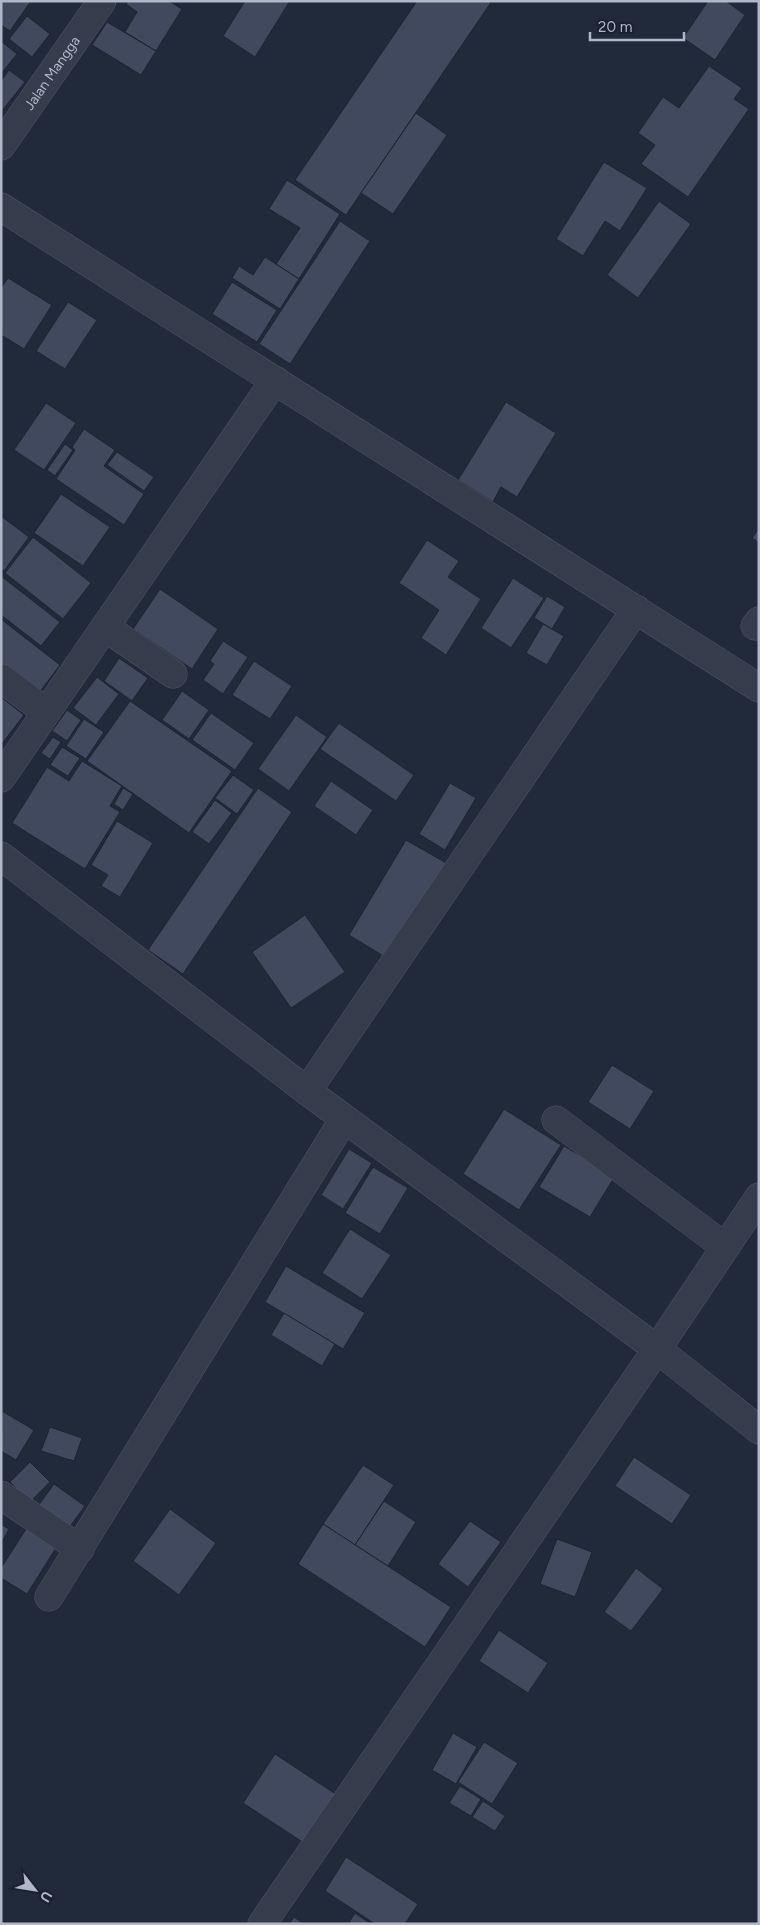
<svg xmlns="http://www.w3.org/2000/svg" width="760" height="1925" font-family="Figtree,sans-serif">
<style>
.building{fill:#40495e;stroke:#1c2332}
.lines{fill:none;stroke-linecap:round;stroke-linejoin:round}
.minor-casing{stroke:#505766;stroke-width:29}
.minor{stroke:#353c4c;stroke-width:28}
.labels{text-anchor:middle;stroke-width:4.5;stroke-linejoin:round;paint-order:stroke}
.street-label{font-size:14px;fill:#b0b7c8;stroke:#1a2130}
</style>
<rect width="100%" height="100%" fill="#212a3b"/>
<g class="building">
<path d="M1,1H31L10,31L1,25Z"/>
<path d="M128,1H169L182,9L156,51L125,32L137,12L126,4Z"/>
<path d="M245,1H290L255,57L223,36Z"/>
<path d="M417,1H492L346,215L295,180Z"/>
<path d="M708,1H726L745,15L715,60L683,38Z"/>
<path d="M27,16L50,34L32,57L9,39Z"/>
<path d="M107,22L156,51L141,75L92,45Z"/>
<path d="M1,41L17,54L1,74Z"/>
<path d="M709,66L742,88L734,99L749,109L688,197L641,164L655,145L638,133L663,97L679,108Z"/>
<path d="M9,70L25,82L1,112V81Z"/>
<path d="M416,113L447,135L393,214L361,193Z"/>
<path d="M604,162L647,188L620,231L605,221L583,256L556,239Z"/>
<path d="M287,180L340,214L299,279L276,264L300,228L269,209Z"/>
<path d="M659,201L691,224L638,298L607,275Z"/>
<path d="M340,221L370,241L290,364L259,344Z"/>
<path d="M265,257L299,279L280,309L232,278L239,266L253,275Z"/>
<path d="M8,278L52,305L24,349L1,335V288Z"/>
<path d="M232,282L277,310L257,342L212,314Z"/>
<path d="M68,302L97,320L65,369L36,351Z"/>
<path d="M506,402L556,433L517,497L501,487L493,502L458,480Z"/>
<path d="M46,403L76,423L44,470L14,450Z"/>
<path d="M84,429L115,450L104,466L144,494L124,525L56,479L75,450L72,447Z"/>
<path d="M65,444L73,450L55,476L47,470Z"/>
<path d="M117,452L154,477L144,491L107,465Z"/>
<path d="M61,494L110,527L83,566L34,533Z"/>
<path d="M1,516L29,537L4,571L1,569Z"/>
<path d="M759,528V543L752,538Z"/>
<path d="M33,537L91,583L63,619L5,573Z"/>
<path d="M427,540L459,561L448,577L481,599L446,655L421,638L439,610L399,583Z"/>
<path d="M1,576L60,622L41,646L1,615Z"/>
<path d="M513,578L544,598L511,648L481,628Z"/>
<path d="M160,589L218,629L192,669L133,629Z"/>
<path d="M547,596L565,607L552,629L534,618Z"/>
<path d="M1,619L60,665L39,693L1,664Z"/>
<path d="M543,624L564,636L547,665L526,653Z"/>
<path d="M223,641L248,657L223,694L203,680L214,664L210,661Z"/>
<path d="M119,658L148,678L132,701L104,681Z"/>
<path d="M254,661L292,686L270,719L232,695Z"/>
<path d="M97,677L119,694L96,725L73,708Z"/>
<path d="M182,691L209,710L189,739L162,720Z"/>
<path d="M1,697L24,715L1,745Z"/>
<path d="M130,701L232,771L189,833L87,761Z"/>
<path d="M67,710L81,720L67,741L52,731Z"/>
<path d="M211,713L254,743L235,770L192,740Z"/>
<path d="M296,715L327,737L289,791L258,769Z"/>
<path d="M84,719L104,732L86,759L66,746Z"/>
<path d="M339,723L414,775L396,801L320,749Z"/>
<path d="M53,737L61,742L50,759L41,753Z"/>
<path d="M62,747L80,758L68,776L50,765Z"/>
<path d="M82,761L122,786L110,806L120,812L85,869L12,823L47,767L69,781Z"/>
<path d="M233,775L254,790L237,814L215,798Z"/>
<path d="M331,781L373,810L356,835L314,806Z"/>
<path d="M450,783L476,798L445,850L419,834Z"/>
<path d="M123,788L133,794L123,810L114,804Z"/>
<path d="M258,788L292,812L183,974L148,950Z"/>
<path d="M215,800L232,813L209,844L192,832Z"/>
<path d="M117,821L153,843L120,897L101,886L108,875L91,865Z"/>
<path d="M406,840L448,864L390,960L349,935Z"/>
<path d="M305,915L345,972L291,1008L252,952Z"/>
<path d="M612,1065L654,1091L630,1129L588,1102Z"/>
<path d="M504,1109L561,1145L519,1210L463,1174Z"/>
<path d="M564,1146L615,1176L590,1217L539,1187Z"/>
<path d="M349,1149L372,1163L343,1209L321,1195Z"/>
<path d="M373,1167L408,1188L380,1234L345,1213Z"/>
<path d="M350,1229L391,1255L362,1299L322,1273Z"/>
<path d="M286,1266L365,1313L343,1349L265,1302Z"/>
<path d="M284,1313L335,1344L322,1366L271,1335Z"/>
<path d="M2,1411L34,1430L16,1460L1,1451Z"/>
<path d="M50,1427L82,1438L74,1461L41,1451Z"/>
<path d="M634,1457L691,1495L672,1524L615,1486Z"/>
<path d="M30,1462L50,1482L30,1502L10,1482Z"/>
<path d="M363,1465L394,1485L355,1545L323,1524Z"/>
<path d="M54,1484L85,1506L66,1532L35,1510Z"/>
<path d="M384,1501L416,1522L388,1566L355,1545Z"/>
<path d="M170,1509L216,1543L179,1595L133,1561Z"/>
<path d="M470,1521L501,1542L468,1587L438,1564Z"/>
<path d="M1,1524L9,1529L1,1544Z"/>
<path d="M323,1524L451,1607L425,1647L298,1564Z"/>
<path d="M26,1529L56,1548L27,1594L1,1578V1568Z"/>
<path d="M557,1539L592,1552L575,1597L540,1584Z"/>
<path d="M636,1568L663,1589L631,1631L604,1612Z"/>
<path d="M499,1630L548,1663L528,1693L479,1661Z"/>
<path d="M453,1733L477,1747L456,1784L432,1770Z"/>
<path d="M484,1742L518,1763L492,1804L458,1782Z"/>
<path d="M275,1754L345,1800L313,1849L243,1803Z"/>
<path d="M460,1786L481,1799L471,1816L449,1803Z"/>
<path d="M483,1801L505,1816L495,1831L472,1817Z"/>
<path d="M346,1857L418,1904L405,1924H375L325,1891Z"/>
<path d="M355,1913L371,1924H348Z"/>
<path d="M294,1917L304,1924H289Z"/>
</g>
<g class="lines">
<g class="minor-casing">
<g id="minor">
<path id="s1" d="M1,146L102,1"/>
<path d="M1,207L759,688"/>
<path d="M755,626L759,621"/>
<path d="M105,627L173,674"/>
<path d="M1,678L46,712"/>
<path d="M1,778L275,380"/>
<path d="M1,856L307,1091L657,1349L759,1430"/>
<path d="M307,1091L636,609"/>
<path d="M556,1120L725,1247"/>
<path d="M1,1495L80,1549"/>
<path d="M49,1597L344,1119"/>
<path d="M262,1924L657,1349L759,1197"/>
</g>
</g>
<use href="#minor" class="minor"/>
</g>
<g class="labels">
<g class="street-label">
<text dy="5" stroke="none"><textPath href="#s1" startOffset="89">Jalan Mangga</textPath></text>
</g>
</g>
<rect width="760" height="1925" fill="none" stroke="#b0b7c8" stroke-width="5"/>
<g transform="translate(35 1890) rotate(121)" stroke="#1a2130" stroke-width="4" paint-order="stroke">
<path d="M0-4L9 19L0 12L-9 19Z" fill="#b0b7c8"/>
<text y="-8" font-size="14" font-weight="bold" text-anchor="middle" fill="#b0b7c8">U</text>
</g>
<path d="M590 32v8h94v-8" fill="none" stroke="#b0b7c8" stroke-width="2.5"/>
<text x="598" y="32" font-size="15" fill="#b0b7c8" stroke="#1a2130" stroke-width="4" paint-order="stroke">20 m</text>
</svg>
